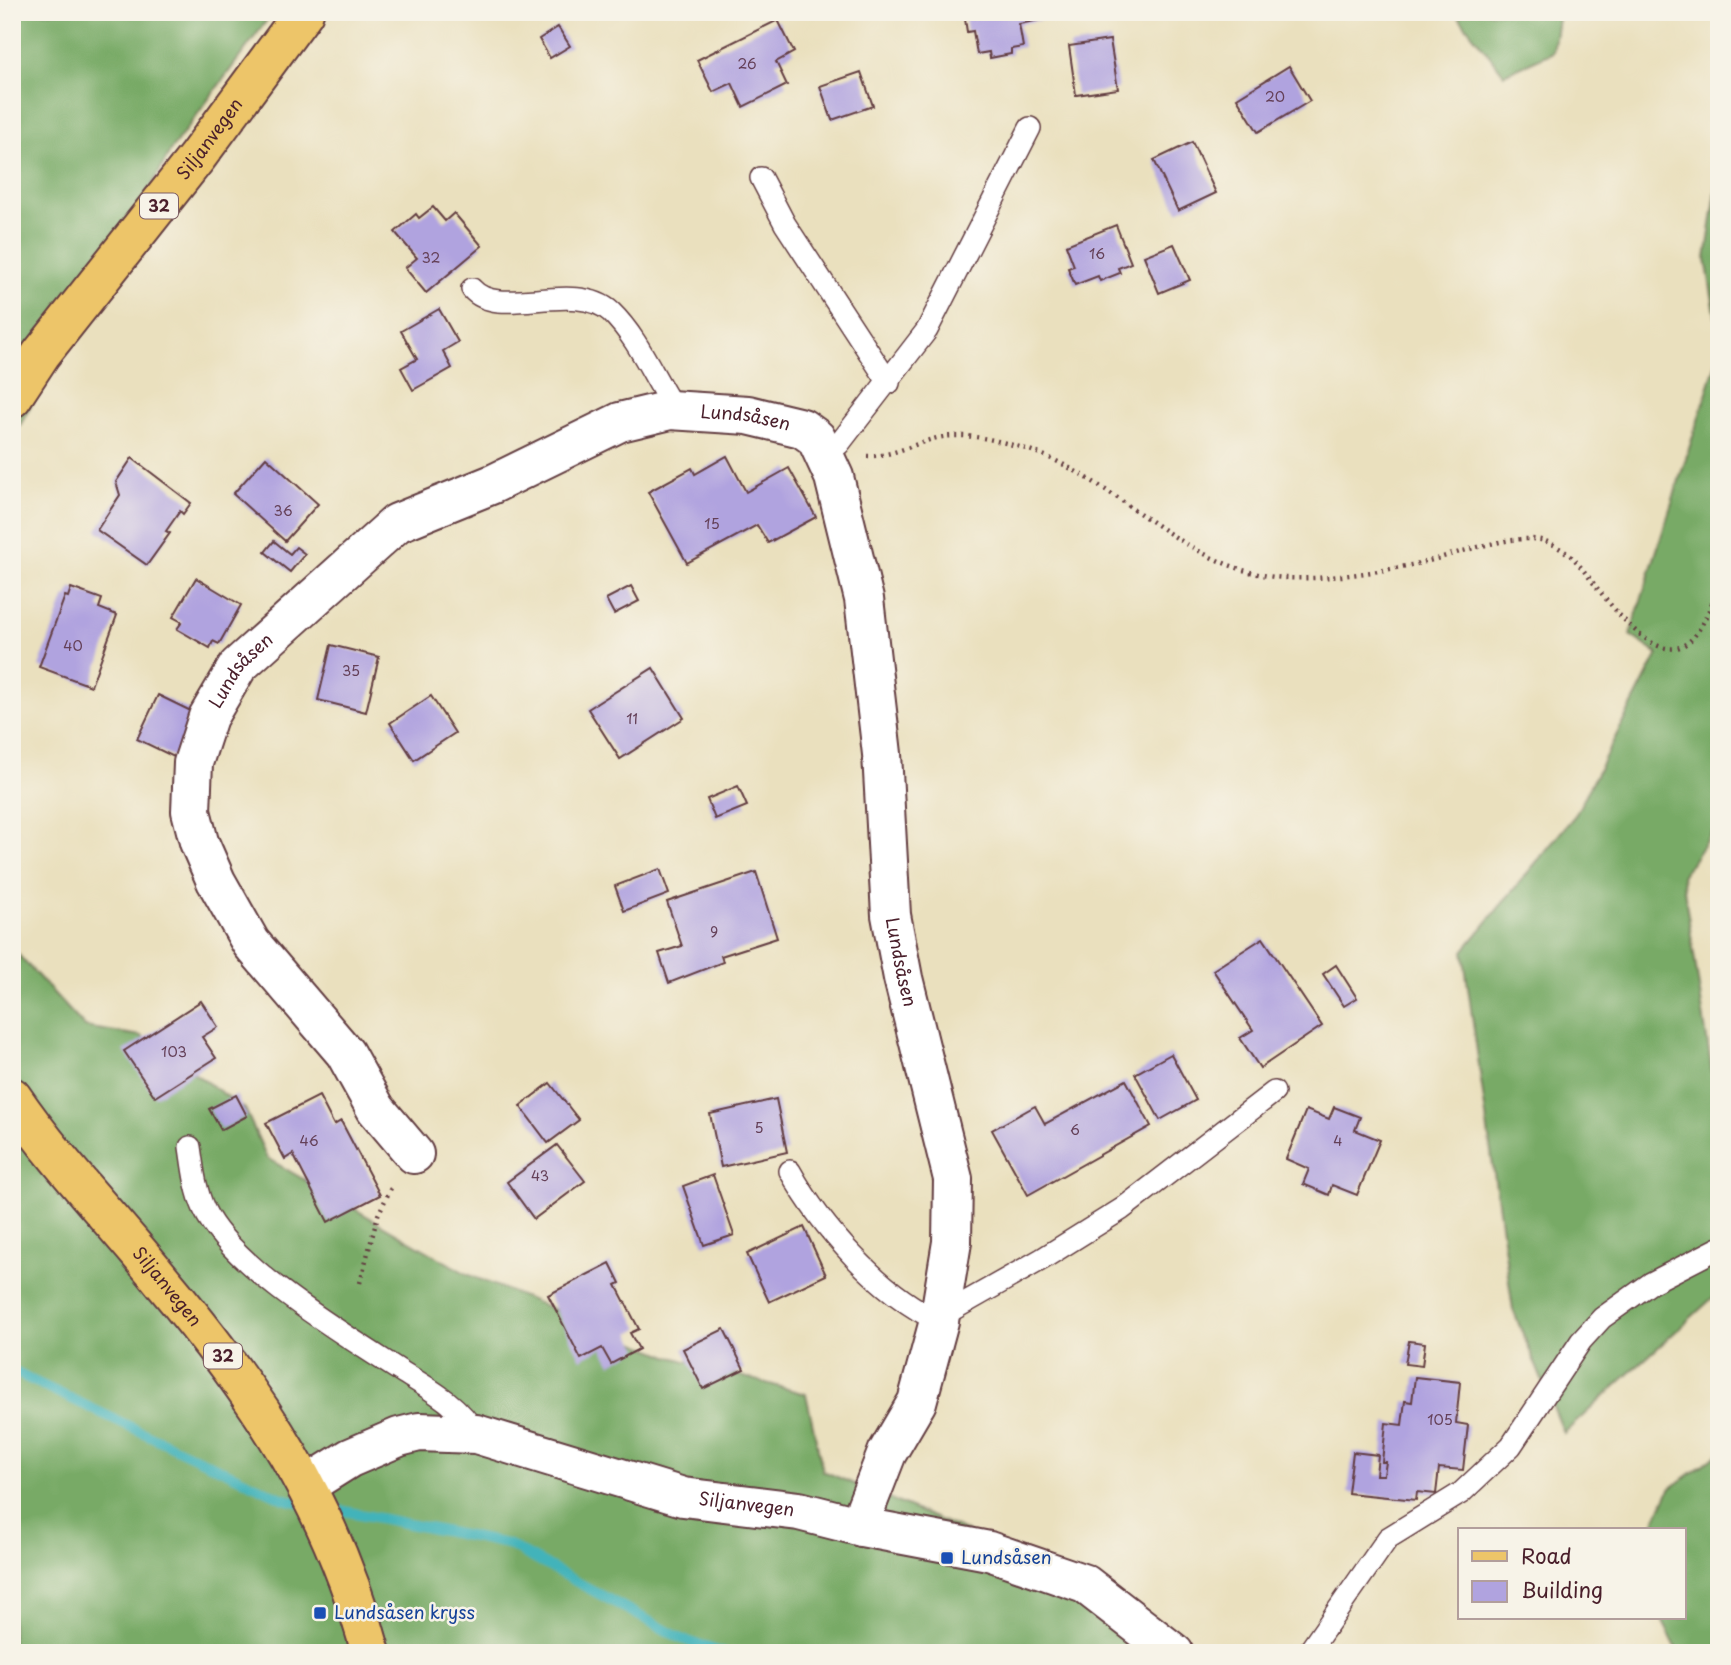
<svg xmlns="http://www.w3.org/2000/svg" width="1731" height="1665" font-family="'Playpen Sans',sans-serif">
<style>
.forest{fill:#78aa66;stroke:#616448;stroke-width:2}
.lines{fill:none;stroke-linecap:round;stroke-linejoin:round}
.stream{stroke:#43b3ba;stroke-width:10}
.building{fill:#b0a3df}
.service-casing{stroke:#623c41;stroke-width:24}
.minor-casing{stroke:#623c41;stroke-width:42}
.primary-casing{stroke:#623c41;stroke-width:42}
.path{stroke:#623c41;stroke-width:4.5;stroke-dasharray:2 5;stroke-linecap:butt}
.service{stroke:#fff;stroke-width:21}
.minor{stroke:#fff;stroke-width:38}
.primary{stroke:#edc569;stroke-width:38}
.transit-dot{fill:#1a4fb4;stroke:#f7f3e8;stroke-width:2.5}
.labels{text-anchor:middle;stroke-width:5;stroke-linejoin:round;paint-order:stroke}
.number-label{font-size:14px;fill:#644058}
.shield{fill:#f7f3e8;stroke:#7e5f64;stroke-width:2}
.shield-label{font-size:16px;font-weight:bold;fill:#4a1f2b}
.street-label{font-size:18px;fill:#4a1f2b;stroke:#f7f3e8}
.transit-label{font-size:18px;fill:#164399;stroke:#f7f3e8;text-anchor:start}
</style>
<rect width="100%" height="100%" fill="#f7f3e8"/>
<filter id="ink" filterUnits="userSpaceOnUse"><feTurbulence type="fractalNoise" baseFrequency=".0143" numOctaves="2"/><feDisplacementMap in="SourceGraphic" scale="14" xChannelSelector="R" yChannelSelector="G"/><feConvolveMatrix kernelMatrix="1 2 1 2 8 2 1 2 1" color-interpolation-filters="sRGB"/></filter>
<filter id="wash" filterUnits="userSpaceOnUse"><feTurbulence type="fractalNoise" baseFrequency=".00686" numOctaves="4" result="noise"/><feDisplacementMap in="SourceGraphic" scale="28" xChannelSelector="R" yChannelSelector="G"/><feGaussianBlur stdDeviation="1.57" result="paint"/><feColorMatrix in="noise" values="0 0 0 0 0 0 0 0 0 0 0 0 0 0 0 0 0 1.4 0 .05"/><feComposite in="paint" operator="in"/></filter>
<g filter="url(#wash)">
<rect width="100%" height="100%" fill="#eae0be"/>
<g class="forest">
<path d="M12,12H273L171,150L12,440Z"/>
<path d="M1455,12H1559L1553,52L1504,74Z"/>
<path d="M1719,171V337L1706,259Z"/>
<path d="M1719,354V822L1682,876L1719,1118V1292L1564,1433L1513,1310L1463,951L1576,814L1658,654L1630,635Z"/>
<path d="M12,948L85,1027L141,1036L245,1109L267,1158L467,1274L668,1356L806,1394L823,1471L1037,1561L1209,1650V1653H12Z"/>
<path d="M1719,1453V1653H1679L1661,1618H1684V1530H1650L1670,1489Z"/>
</g>
<g class="lines">
<g class="stream">
<path d="M12,1371L284,1499L302,1503"/>
<path d="M325,1507L507,1544L682,1639L723,1653"/>
</g>
</g>
<g id="blocks">
<g class="building">
<path d="M964,12H1048L1050,18L1019,24L1023,47L1011,49V54L990,58L989,52L977,54L973,31L967,32Z"/>
<path d="M778,20L794,52L776,62L787,85L743,107L732,83L713,92L697,60Z"/>
<path d="M558,27L570,46L550,58L539,39Z"/>
<path d="M1110,40L1118,89L1076,95L1069,46Z"/>
<path d="M1289,66L1310,101L1258,132L1237,98Z"/>
<path d="M861,72L873,106L832,120L820,86Z"/>
<path d="M1192,142L1216,193L1178,211L1154,160Z"/>
<path d="M433,207L445,221L454,213L482,246L426,293L405,268L417,258L395,232L416,214L419,218Z"/>
<path d="M1116,225L1131,263L1118,268L1120,273L1100,281L1098,276L1075,285L1068,268L1074,266L1066,245Z"/>
<path d="M1174,244L1190,280L1159,293L1144,256Z"/>
<path d="M439,309L458,342L443,351L452,368L413,390L401,368L417,359L401,331Z"/>
<path d="M727,456L746,492L789,468L816,517L768,543L757,525L687,563L648,492L692,468L695,474Z"/>
<path d="M266,457L318,504L285,541L233,494Z"/>
<path d="M132,458L191,503L183,514L180,511L166,531L170,533L147,565L97,530L120,495L116,482Z"/>
<path d="M274,541L290,554L296,547L305,554L290,572L265,552Z"/>
<path d="M196,578L241,605L219,644L213,641L210,648L177,629L182,622L173,617Z"/>
<path d="M631,586L639,601L614,614L606,599Z"/>
<path d="M71,588L102,599L99,608L117,615L91,686L39,667L65,596L68,597Z"/>
<path d="M331,645L379,657L366,712L318,700Z"/>
<path d="M653,668L684,718L620,759L588,709Z"/>
<path d="M158,695L195,713L174,757L137,739Z"/>
<path d="M431,696L455,733L414,760L390,723Z"/>
<path d="M738,786L747,806L715,819L707,799Z"/>
<path d="M660,869L669,894L624,911L615,886Z"/>
<path d="M756,872L777,938L721,956L723,962L669,983L659,953L682,946L667,902Z"/>
<path d="M1263,938L1322,1026L1260,1068L1240,1038L1253,1030L1213,970Z"/>
<path d="M1336,965L1357,998L1344,1006L1323,974Z"/>
<path d="M201,1001L218,1027L202,1037L216,1058L155,1097L124,1051Z"/>
<path d="M1171,1054L1196,1100L1160,1120L1135,1074Z"/>
<path d="M1126,1080L1151,1126L1028,1195L992,1130L1035,1106L1045,1124Z"/>
<path d="M550,1083L579,1120L548,1143L520,1106Z"/>
<path d="M236,1095L247,1116L221,1130L209,1109Z"/>
<path d="M319,1096L334,1125L341,1121L380,1195L328,1222L293,1154L285,1159L266,1123Z"/>
<path d="M776,1099L787,1152L721,1167L710,1114Z"/>
<path d="M1334,1107L1360,1117L1355,1130L1380,1140L1357,1195L1332,1185L1329,1195L1303,1184L1309,1169L1286,1159L1306,1110L1329,1119Z"/>
<path d="M557,1145L585,1181L534,1219L507,1182Z"/>
<path d="M713,1175L734,1235L704,1245L683,1186Z"/>
<path d="M804,1227L826,1275L769,1302L747,1254Z"/>
<path d="M610,1263L620,1283L616,1285L639,1329L630,1333L639,1349L611,1364L602,1348L581,1359L548,1295Z"/>
<path d="M724,1329L744,1369L703,1389L683,1349Z"/>
<path d="M1409,1341L1425,1343L1422,1366L1405,1364Z"/>
<path d="M1415,1377L1460,1382L1456,1423L1468,1425L1463,1470L1439,1468L1436,1494L1417,1492L1416,1500L1348,1493L1353,1452L1378,1455L1376,1475H1384L1386,1462H1382L1386,1423L1402,1425L1405,1401L1412,1402Z"/>
</g>
</g>
</g>
<g filter="url(#ink)">
<use href="#blocks" fill-opacity="0" stroke="#623c41" stroke-width="2"/>
<g class="lines">
<g class="service-casing">
<g id="service">
<path d="M761,178L785,224L889,383"/>
<path d="M472,289C498,320 575,279 611,312C636,336 652,373 670,402V410"/>
<path d="M824,455L839,444L927,330L1030,128"/>
<path d="M190,1147C193,1167 195,1189 204,1209C231,1267 345,1335 399,1370C428,1388 459,1404 476,1434"/>
<path d="M790,1171C821,1227 880,1294 939,1321"/>
<path d="M941,1309L952,1310L1042,1259L1122,1209L1274,1092"/>
<path d="M1308,1653L1388,1538L1461,1493L1511,1446L1581,1341L1602,1318L1651,1283L1719,1248"/>
</g>
</g>
<g class="minor-casing">
<g id="minor">
<path id="s1" d="M414,1154L376,1109L345,1053L251,943L216,881L199,842L191,811L193,763L208,717L238,666L397,523L493,484L620,422L670,410L748,415L802,428L816,438L834,477L864,599L882,754L891,915L903,978L953,1179L952,1242L939,1321L917,1402L887,1453L866,1507L862,1527"/>
<path id="s2" d="M307,1485L350,1458L399,1437L419,1432L476,1434L683,1497L799,1511L862,1527L989,1551L1085,1584L1174,1653"/>
</g>
</g>
<g class="primary-casing">
<g id="primary">
<path id="s3" d="M12,398L41,354L197,157L304,12"/>
<path id="s4" d="M12,1097C57,1163 113,1220 163,1282C260,1398 331,1504 371,1653"/>
</g>
</g>
<g class="path">
<path d="M867,456C890,457 911,445 933,439C962,431 998,440 1026,449C1116,477 1184,571 1285,578C1329,580 1378,572 1421,563C1454,555 1513,532 1545,541C1553,544 1567,552 1573,558C1593,578 1649,672 1687,643C1703,631 1710,605 1719,588"/>
<path d="M360,1283L378,1215L393,1184"/>
</g>
<use href="#service" class="service"/>
<use href="#minor" class="minor"/>
<use href="#primary" class="primary"/>
</g>
</g>
<g class="transit-dot">
<rect x="940" y="1551" width="14" height="14" rx="3.5"/>
<rect x="313" y="1606" width="14" height="14" rx="3.5"/>
</g>
<g class="labels">
<g class="number-label">
<text x="747" y="69">26</text>
<text x="1275" y="102">20</text>
<text x="1097" y="259">16</text>
<text x="431" y="263">32</text>
<text x="283" y="516">36</text>
<text x="712" y="529">15</text>
<text x="73" y="651">40</text>
<text x="351" y="676">35</text>
<text x="632" y="724">11</text>
<text x="714" y="937">9</text>
<text x="174" y="1057">103</text>
<text x="759" y="1133">5</text>
<text x="1075" y="1135">6</text>
<text x="309" y="1146">46</text>
<text x="1338" y="1146">4</text>
<text x="540" y="1181">43</text>
<text x="1440" y="1425">105</text>
</g>
<g class="shield">
<rect x="140" y="193.5" width="38" height="25" rx="5"/>
<rect x="204" y="1343.5" width="38" height="25" rx="5"/>
</g>
<g class="shield-label">
<text x="159" y="212">32</text>
<text x="223" y="1362">32</text>
</g>
<g class="street-label">
<text dy="6" stroke="none"><textPath href="#s3" startOffset="326">Siljanvegen</textPath></text>
<text dy="6" stroke="none"><textPath href="#s1" startOffset="1155">Lundsåsen</textPath></text>
<text dy="6" stroke="none"><textPath href="#s1" startOffset="567">Lundsåsen</textPath></text>
<text dy="6" stroke="none"><textPath href="#s1" startOffset="1764">Lundsåsen</textPath></text>
<text dy="6" stroke="none"><textPath href="#s4" startOffset="245">Siljanvegen</textPath></text>
<text dy="6" stroke="none"><textPath href="#s2" startOffset="462">Siljanvegen</textPath></text>
</g>
<g class="transit-label">
<text x="961" y="1564">Lundsåsen</text>
<text x="334" y="1619">Lundsåsen kryss</text>
</g>
</g>
<rect width="1731" height="1665" fill="none" stroke="#f7f3e8" stroke-width="42"/>
<rect x="1458" y="1528" width="228" height="91" fill="#f7f3e8" stroke="#b29e9c" stroke-width="2"/>
<rect x="1472" y="1551" width="35" height="10" fill="#edc569" stroke="#b29e9c" stroke-width="2"/>
<text x="1521" y="1564" font-size="21" fill="#4a1f2b">Road</text>
<rect x="1472" y="1581" width="35" height="21" fill="#b0a3df" stroke="#b29e9c" stroke-width="2"/>
<text x="1521" y="1598" font-size="21" fill="#4a1f2b">Building</text>
</svg>
